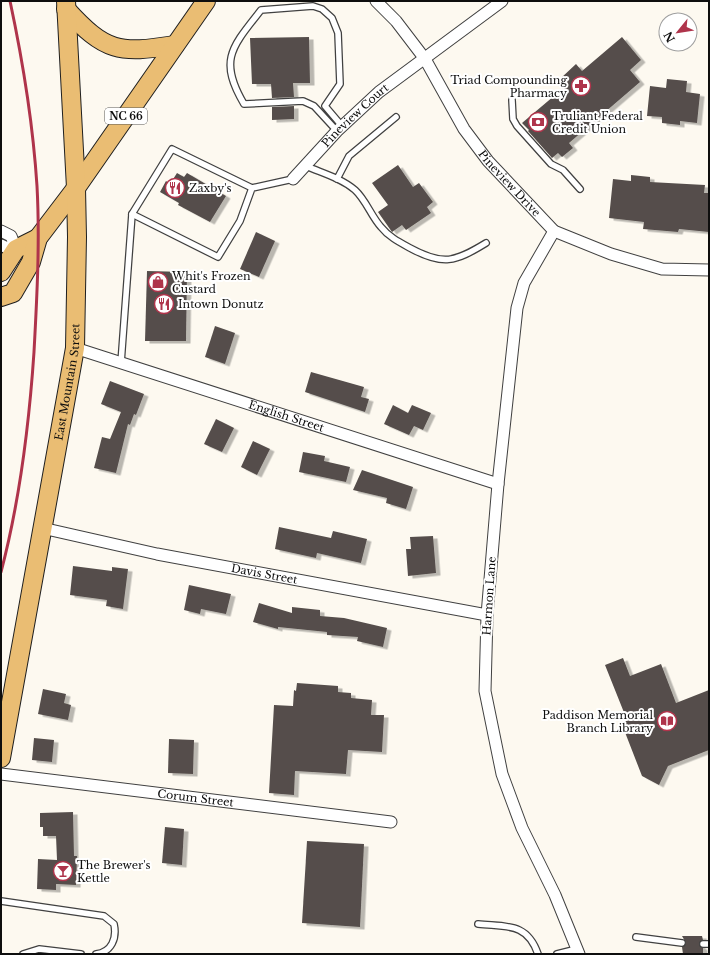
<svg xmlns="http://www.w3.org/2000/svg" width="710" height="955" font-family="'Libre Baskerville',serif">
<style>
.building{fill:#554e4b;filter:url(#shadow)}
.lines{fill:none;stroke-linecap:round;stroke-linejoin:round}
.service-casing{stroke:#414141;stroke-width:8}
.minor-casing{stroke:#414141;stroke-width:13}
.primary-casing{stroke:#1f1f1f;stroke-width:20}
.service{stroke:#fff;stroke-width:5.5}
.minor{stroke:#fff;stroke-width:11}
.primary{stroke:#eabd73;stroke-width:18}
.rail{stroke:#af344b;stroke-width:3}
.labels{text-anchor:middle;stroke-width:4;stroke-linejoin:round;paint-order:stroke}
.shield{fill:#fff;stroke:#565656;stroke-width:1}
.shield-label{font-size:10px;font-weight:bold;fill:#0e0e0e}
.poi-label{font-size:11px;fill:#0e0e0e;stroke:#fff;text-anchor:start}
.street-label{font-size:11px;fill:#0e0e0e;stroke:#fff}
</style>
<defs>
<filter id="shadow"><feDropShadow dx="4.5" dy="2.5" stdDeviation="0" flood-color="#0004"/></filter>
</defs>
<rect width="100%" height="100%" fill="#fdf9f0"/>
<g class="building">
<path d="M309,37L310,83H293L294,97L272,98L271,84H252L250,38Z"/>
<path d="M622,37L641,60L630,70L640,82L569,143L573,148L562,157L558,153L552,158L528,131L529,130L522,123L567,85L561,78L576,64L582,71Z"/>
<path d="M667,79L687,81L686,92L700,94L697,123L680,121V125L662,123V117L647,116L650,86L666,88Z"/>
<path d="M294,106V119L272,120V107Z"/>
<path d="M398,165L413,187L419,183L433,202L427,207L431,213L406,230L402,225L392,232L378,212L388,205L372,183Z"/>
<path d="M177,173L184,177L187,173L226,196L210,222L178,205L179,203L160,192L166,181L170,184Z"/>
<path d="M631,175L650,177V182L705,185L704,193H709V232L679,229L678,232L643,229L644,222L609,218L613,179L631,181Z"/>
<path d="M256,232L275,241L259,277L240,269Z"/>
<path d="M147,271L187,272L186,341H145Z"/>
<path d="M215,326L235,333L225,364L205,357Z"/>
<path d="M311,372L364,387L361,397L369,399L365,412L305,392Z"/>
<path d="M110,381L144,394L136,415L134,414L130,425L128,424L116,473L94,468L102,437L110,439L121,412L101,404Z"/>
<path d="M393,405L408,413L412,405L431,413L423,430L414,426L409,435L384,424Z"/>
<path d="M216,419L234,428L222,452L204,444Z"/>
<path d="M253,441L270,449L257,475L241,467Z"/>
<path d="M303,452L325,456L324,461L350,467L346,482L299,472Z"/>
<path d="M362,470L413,487L406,509L386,503L387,498L353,490Z"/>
<path d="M279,527L331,538L333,531L367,539L361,563L317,553L316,558L275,549Z"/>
<path d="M433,536L436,573L408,576L406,549H411L410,537Z"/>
<path d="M73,566L112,571V567L128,569L123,609L106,606L107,600L70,595Z"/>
<path d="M189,585L231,594L226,614L201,609L200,614L184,610Z"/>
<path d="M259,603L292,613V607L320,610V616L344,618L387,628L383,647L357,641L358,637L327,635V632L278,627V629L253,622Z"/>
<path d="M623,658L630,676L661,664L676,703L709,690V750L668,766L659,785L642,776L621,722L627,720L605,665Z"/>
<path d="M297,683L338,686V692L351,693V698L372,700L371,715H384L382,752L348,750L346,774L295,771L294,795L269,793L274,705L293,706L294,690L296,691Z"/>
<path d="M43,689L66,694L64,703L71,705L68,720L38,714Z"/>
<path d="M34,738L54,740L52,762L32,760Z"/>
<path d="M169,739L194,740L193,774L168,773Z"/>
<path d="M73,812L74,856H77L76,885L56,884V890L37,889L38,859L57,860L56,836H43V827H40V813Z"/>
<path d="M165,827L184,829L182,865L162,863Z"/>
<path d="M307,841L364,844L360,927L302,923Z"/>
<path d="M682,936H702L703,940L699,944L703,948V954H683L682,947L686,943Z"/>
</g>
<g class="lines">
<g class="service-casing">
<g id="service">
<path d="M512,100L513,119L517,126L551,164L563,170L580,189"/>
<path d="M337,131L314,106L303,101L244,104C218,60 232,47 261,10L313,6L322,9L332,18L338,33L340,84L325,106L342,126"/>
<path d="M306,166C322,173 341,178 355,190C366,200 371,216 381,227C389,237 399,242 410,248C443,266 455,262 486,243"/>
<path d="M337,179L349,156L396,117"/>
<path d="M252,188L240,221L218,257L132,214L172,149L252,188L293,179"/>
<path d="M121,363L132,214"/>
<path d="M1,901L104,916L114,924C117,938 112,952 96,954"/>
<path d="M478,924C506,927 527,922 538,954"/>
<path d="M636,937L682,943"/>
<path d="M703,944H709"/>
<path d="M23,954L39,949L81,954"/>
<path d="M557,954L577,949"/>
</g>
</g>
<g class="minor-casing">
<g id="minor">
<path id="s1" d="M376,1L396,21L425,59L464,129L488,161L554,231L611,254L662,269L709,270"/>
<path id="s2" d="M293,179L337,131L379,92L502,1"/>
<path d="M1,231L11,236L16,249L5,247L1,245"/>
<path d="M554,231L524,283L517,308L498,484L487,615L485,691L502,774L522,828L555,895L579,954"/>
<path id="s3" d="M75,348L498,484"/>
<path id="s4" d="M42,528L157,554L487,615"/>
<path id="s5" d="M1,774L391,822"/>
</g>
</g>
<g class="primary-casing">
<g id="primary">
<path d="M66,9C105,52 119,54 175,45"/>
<path d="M1,272L16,249L38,238"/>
<path d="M1,297L13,293L31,262L38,238L76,188L206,1"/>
<path id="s6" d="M1,758L75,348L77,237L76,188L66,1"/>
</g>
</g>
<use href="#service" class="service"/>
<use href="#minor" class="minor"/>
<use href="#primary" class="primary"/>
<path class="rail" d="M1,572C20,500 29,426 34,352C37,297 40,241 37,186C33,124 23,62 10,1"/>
</g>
<defs>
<g id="pharmacy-ring" transform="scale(1)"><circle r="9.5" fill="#fff" stroke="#af344b" stroke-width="1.5"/><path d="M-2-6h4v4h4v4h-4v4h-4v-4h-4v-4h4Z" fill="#af344b"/></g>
<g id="bank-ring" transform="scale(1)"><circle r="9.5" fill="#fff" stroke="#af344b" stroke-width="1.5"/><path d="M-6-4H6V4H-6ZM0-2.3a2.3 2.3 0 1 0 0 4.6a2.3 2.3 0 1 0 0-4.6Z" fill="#af344b"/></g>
<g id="restaurant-ring" transform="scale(1)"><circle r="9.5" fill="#fff" stroke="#af344b" stroke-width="1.5"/><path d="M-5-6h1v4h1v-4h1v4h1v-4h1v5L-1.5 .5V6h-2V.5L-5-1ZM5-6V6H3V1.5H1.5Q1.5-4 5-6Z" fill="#af344b"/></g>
<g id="shop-ring" transform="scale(1)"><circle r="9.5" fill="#fff" stroke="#af344b" stroke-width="1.5"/><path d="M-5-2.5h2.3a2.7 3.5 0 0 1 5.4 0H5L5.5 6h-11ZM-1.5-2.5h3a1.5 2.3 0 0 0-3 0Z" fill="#af344b"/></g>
<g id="library-ring" transform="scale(1)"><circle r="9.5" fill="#fff" stroke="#af344b" stroke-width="1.5"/><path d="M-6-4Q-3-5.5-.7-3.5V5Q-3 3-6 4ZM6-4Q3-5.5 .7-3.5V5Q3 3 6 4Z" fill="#af344b"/></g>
<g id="bar-ring" transform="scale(1)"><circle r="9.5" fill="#fff" stroke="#af344b" stroke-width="1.5"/><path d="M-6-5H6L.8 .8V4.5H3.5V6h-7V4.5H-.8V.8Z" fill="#af344b"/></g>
</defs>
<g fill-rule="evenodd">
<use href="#pharmacy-ring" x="581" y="86"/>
<use href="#bank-ring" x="538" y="122"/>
<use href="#restaurant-ring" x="175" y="188"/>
<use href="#shop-ring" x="158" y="282"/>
<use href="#restaurant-ring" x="164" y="304"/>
<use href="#library-ring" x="667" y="721"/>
<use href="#bar-ring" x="63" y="871"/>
</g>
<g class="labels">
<rect class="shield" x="105" y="108" width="42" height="16" rx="3"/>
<g class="shield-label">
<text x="126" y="120">NC 66</text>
</g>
<g class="poi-label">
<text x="567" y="84" text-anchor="end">Triad Compounding<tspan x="567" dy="13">Pharmacy</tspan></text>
<text x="552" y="120">Truliant Federal<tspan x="552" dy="13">Credit Union</tspan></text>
<text x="189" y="192">Zaxby's</text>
<text x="172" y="280">Whit's Frozen<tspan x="172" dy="13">Custard</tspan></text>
<text x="178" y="308">Intown Donutz</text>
<text x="653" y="719" text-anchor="end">Paddison Memorial<tspan x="653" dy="13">Branch Library</tspan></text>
<text x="77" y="869">The Brewer's<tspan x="77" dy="13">Kettle</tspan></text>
</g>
<g class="street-label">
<text dy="4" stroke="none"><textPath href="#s2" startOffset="89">Pineview Court</textPath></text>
<text dy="4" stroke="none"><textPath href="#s1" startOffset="227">Pineview Drive</textPath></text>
<text dy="4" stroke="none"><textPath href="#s6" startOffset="382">East Mountain Street</textPath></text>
<text dy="4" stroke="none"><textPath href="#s3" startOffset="222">English Street</textPath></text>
<text dy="4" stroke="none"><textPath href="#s4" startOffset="227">Davis Street</textPath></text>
<text transform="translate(489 596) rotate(-86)" y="4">Harmon Lane</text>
<text dy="4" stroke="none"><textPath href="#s5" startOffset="196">Corum Street</textPath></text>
</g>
</g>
<rect width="710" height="955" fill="none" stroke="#0e0e0e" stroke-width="4"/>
<g transform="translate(678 32) rotate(240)"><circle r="19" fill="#ffffff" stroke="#9f9f9f"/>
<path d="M0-3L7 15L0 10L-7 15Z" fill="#af344b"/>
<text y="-6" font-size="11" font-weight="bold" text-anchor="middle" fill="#0e0e0e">N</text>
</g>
</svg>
